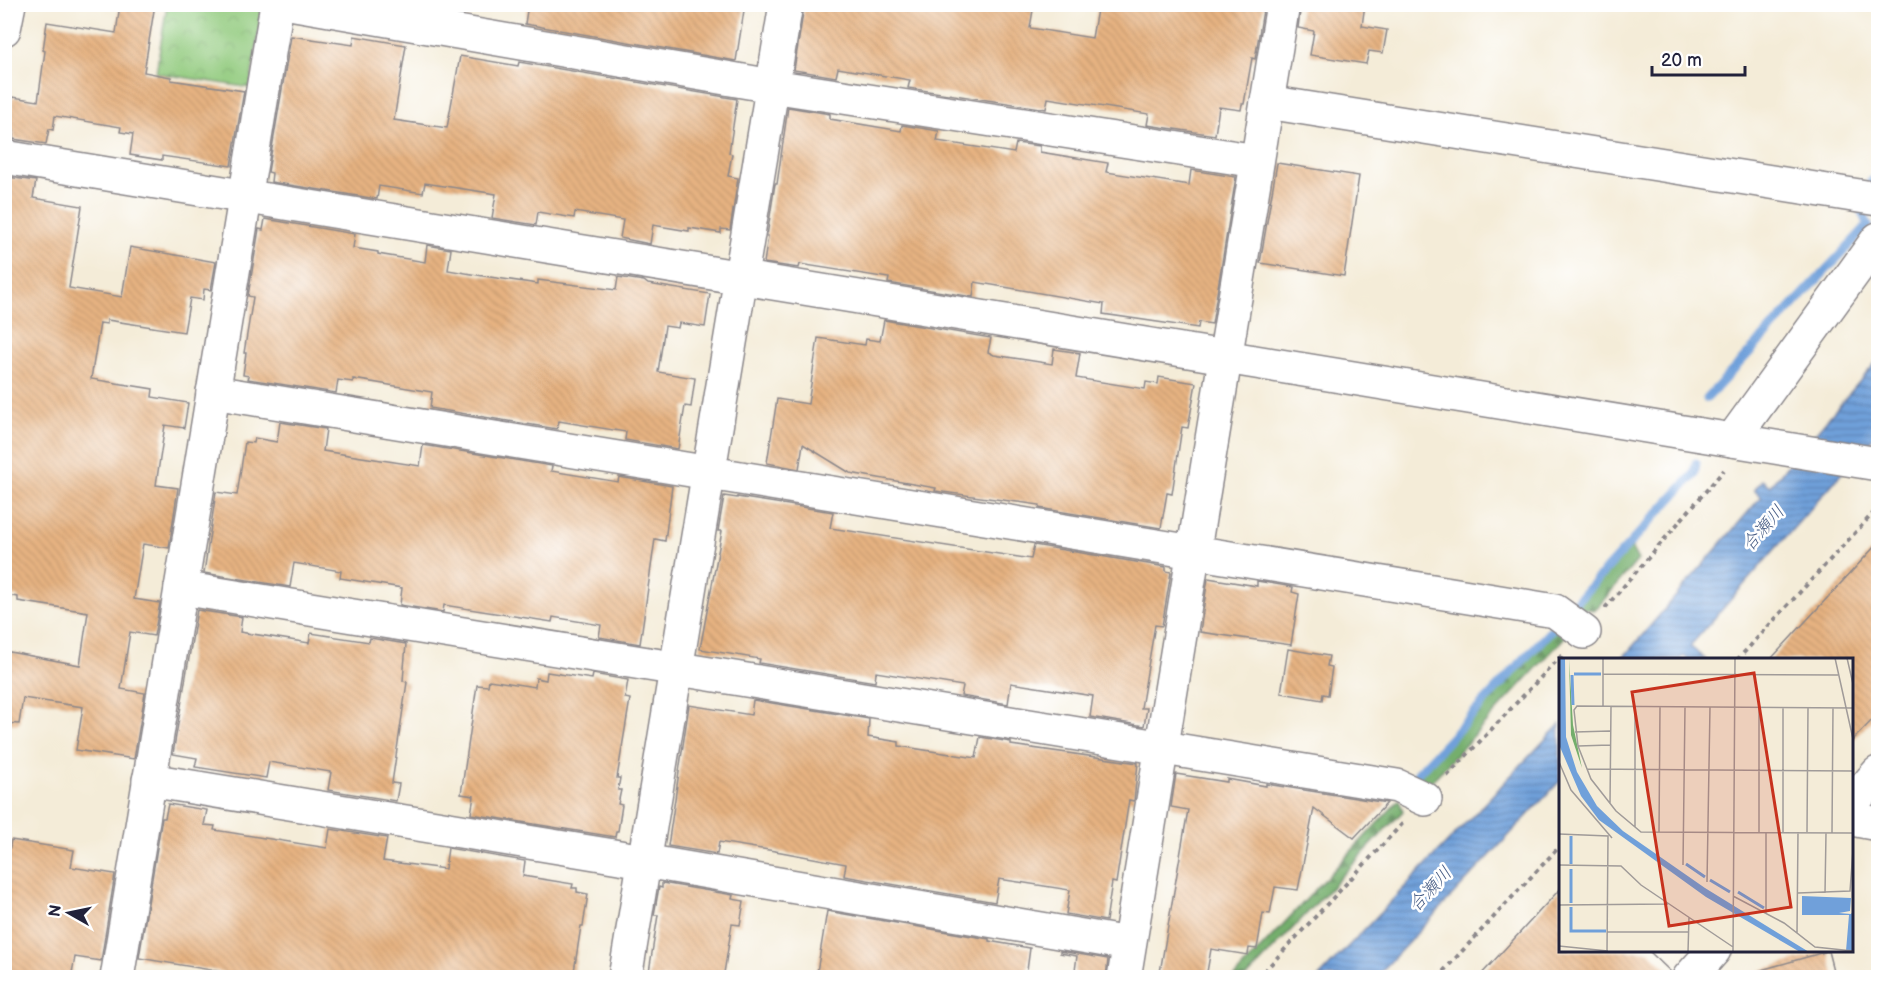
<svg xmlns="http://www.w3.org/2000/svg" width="1883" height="982" font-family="'Balsamiq Sans','Klee One',sans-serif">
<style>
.forest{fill:url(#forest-firs);stroke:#4b6854;stroke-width:1.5}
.park{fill:url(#park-crowns);stroke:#5a765c;stroke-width:1.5}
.water{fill:url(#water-rules);stroke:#49618a;stroke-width:1.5}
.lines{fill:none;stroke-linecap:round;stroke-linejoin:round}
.stream{stroke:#70a0da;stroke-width:9}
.building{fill:url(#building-back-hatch)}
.street-casing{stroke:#8b878a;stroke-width:36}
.path{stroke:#8b878a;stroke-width:4;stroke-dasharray:4.5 4.5;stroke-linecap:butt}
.street{stroke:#fff;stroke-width:33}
.labels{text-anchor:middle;stroke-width:5;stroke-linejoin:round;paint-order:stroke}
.water-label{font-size:18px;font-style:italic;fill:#455b83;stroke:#fff}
.inset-river{fill:none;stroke:#70a0da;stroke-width:3}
.inset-road{fill:none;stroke:#a09b99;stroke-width:1.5}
.view{fill:#c8321e;fill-opacity:0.15;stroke:#c8321e;stroke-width:3}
.inset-edge{fill:none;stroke:#22223b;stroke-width:3}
</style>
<defs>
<pattern id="forest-firs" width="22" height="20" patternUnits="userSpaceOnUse" patternTransform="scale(1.5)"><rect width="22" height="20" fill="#74ae6c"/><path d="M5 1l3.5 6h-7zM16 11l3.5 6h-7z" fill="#5f8d5a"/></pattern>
<pattern id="park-crowns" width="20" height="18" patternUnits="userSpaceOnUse" patternTransform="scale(1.5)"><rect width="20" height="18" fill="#91ca7d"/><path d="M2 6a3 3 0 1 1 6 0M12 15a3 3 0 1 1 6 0" fill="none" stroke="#7dad6d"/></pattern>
<pattern id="water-rules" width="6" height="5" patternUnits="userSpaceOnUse" patternTransform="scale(1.5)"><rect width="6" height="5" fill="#70a0da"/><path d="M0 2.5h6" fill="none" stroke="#5c82b2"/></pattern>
<pattern id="building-back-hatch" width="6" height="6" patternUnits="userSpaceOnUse" patternTransform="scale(1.5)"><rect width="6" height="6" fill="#e6b281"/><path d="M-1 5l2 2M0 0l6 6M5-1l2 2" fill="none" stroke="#c59970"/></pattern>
</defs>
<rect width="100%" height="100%" fill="#fff"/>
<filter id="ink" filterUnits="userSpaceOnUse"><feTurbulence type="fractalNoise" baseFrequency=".0167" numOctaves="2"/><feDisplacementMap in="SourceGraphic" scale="12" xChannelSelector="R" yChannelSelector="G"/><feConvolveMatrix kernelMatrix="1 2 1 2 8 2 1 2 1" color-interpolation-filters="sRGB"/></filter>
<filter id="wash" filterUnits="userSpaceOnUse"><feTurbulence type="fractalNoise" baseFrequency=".008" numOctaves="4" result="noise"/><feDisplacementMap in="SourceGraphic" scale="24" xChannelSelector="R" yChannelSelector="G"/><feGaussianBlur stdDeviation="1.35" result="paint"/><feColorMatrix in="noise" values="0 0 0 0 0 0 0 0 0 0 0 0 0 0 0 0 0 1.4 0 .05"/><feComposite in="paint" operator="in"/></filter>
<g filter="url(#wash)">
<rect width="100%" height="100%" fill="#f4ecd8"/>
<g class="forest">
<path d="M1631,547L1638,560L1595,610L1575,608Z"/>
<path d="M1560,623L1567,635L1431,782L1416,779Z"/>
<path d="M1399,800L1403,811L1247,977L1233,978Z"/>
</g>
<path class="park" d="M167,5H263L250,88L156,73Z"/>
<g class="water">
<path d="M1878,360V432L1690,646L1705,659H1688L1684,656L1680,659L1621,660L1761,497L1754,490L1762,480L1770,486Z"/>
<path d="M1560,724V781L1376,977H1319Z"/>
</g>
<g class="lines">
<g class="stream">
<path d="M1871,181L1878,179"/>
<path d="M1707,398L1868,225L1862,212"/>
<path d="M1576,602L1694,474L1696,463"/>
<path d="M1417,774L1554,627"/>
</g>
</g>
<g id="blocks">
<g class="building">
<path d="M120,4H155L144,72L171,77V80L244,91L231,166L162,156V160L130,155L133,134L120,132L121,127L55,116L53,130L49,129L46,144L13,139L14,131L8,130L13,97L38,101L45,51L43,50L47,22L116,33Z"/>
<path d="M528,4H745L736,61L525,24Z"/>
<path d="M821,4H1034L1030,28L1092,38L1098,4H1264L1255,59L1252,58L1244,104H1242L1241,110L1219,107L1215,135L1147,125L1149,114L1048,98L1046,109L908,88L910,80L838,68L836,77L794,70L804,7L820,10Z"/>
<path d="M1301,4H1365L1362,26L1387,30L1383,53L1369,51L1366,64L1310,55L1314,31L1298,28Z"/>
<path d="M291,36L353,45L354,36L406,45L394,120L447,128L460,56L518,66L519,62L737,99L730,146L729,153L732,154L728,176L738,178L730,230L721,229V233L689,228V231L653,225L650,244L620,238L623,220L575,212L574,218L538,212L536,225L492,218L496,194L425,183L423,193L379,186L377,199L271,182L272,173L268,172Z"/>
<path d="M788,107L830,114V119L901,131L902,125L939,131L937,141L1014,153L1016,143L1040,146V152L1108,163L1106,172L1189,185L1191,170L1236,177L1212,324L1199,322L1198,328L1103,314L1104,304L975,282L973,297L888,283L889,278L800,264L799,268L764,263L768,236H767L775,184H777Z"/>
<path d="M1277,163L1359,176L1344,276L1260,263Z"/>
<path d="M7,177L36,181L33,198L82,206L69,288L122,297L130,247L216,262L211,290L204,289L203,300L190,298L184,332L107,320V324L100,323L91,379L153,389L152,397L188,403L184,428L165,425L156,485L178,488L169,548L143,544L134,599L160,603L154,636L130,632L121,689L145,693L134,759L76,750L83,707L23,698L19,724L4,723V651L80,665L88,612L18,601V597L4,595V179L7,180Z"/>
<path d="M265,219L355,234L353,248L378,252V254L425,262L427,245L451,249L448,270L483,276L538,284V280L616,290L618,277L644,281L648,284L710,294L705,327L679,323L678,328L665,326L658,372L695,378L691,407L685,406L678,449L625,440L626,432L559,421L557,429L430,408L432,392L353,379V382L338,380L336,393L248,379L249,376L243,375L246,353H244L253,297L248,296L259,229L263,230Z"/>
<path d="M884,320L991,338L988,352L994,355L1052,364L1054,349L1080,353L1076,378L1145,389L1146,382L1158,384L1159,377L1196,383L1188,428L1182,427L1172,494L1167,493L1161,528L1039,508L1040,505L935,491L936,488L850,473L803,444L799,469L767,463L777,399L808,404L818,338L865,345L866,339L880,341Z"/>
<path d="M280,422L326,429L323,451L420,466L423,445L552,466L551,471L618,482L619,477L672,486L665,541L655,539L640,644L599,637L601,625L553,617L552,622L444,605L443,612L400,605L402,588L340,578L341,571L294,563L290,587L204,573L216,492L237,495L245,442L254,443L255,438L277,442Z"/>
<path d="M724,496L737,498V497L833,512L830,528L1031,559L1034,545L1166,567V571L1171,572L1162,626L1155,625L1141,708H1147L1144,726L1090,717L1093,696L1011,683L1008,704L961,696L963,686L876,672L875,682L759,663L760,659L700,649L722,531H718Z"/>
<path d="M1878,543V714L1851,742V660H1770Z"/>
<path d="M1208,578L1257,586V581L1293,587L1292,592L1299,594L1291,645L1200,632Z"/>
<path d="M197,610L242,617L240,632L309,643L311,633L369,642L370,638L406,644L403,681L407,682L392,783L399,784L396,801L328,790L331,772L269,762L266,778L195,767L197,758L173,754Z"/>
<path d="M1288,649L1329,656L1327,666L1332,667L1328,695L1323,694L1322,700L1281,693Z"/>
<path d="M547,672L592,679L593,674L628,680L625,698L630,699L617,778H620L618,790H621L618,804L622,805L618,831H616L615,837L471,814L474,796L461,794L477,685L488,686L489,680L535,687L536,678L546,680Z"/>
<path d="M753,700L869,719L868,737L899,742V746L976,758L980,737L1011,742V745L1138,763L1134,801L1129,800L1116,883L1112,882L1106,921L1066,914L1070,890L999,879L995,902L844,876L846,864L781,852L719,842L717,854L668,846L689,705L751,715Z"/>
<path d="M1176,774L1227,782V779L1266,786V784L1387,803L1354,838L1314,808L1298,890L1275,887L1270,914L1263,913L1257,949L1249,948L1248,955L1211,949L1206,978H1159L1188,810L1171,807Z"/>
<path d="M168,804L207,810L204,825L215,826L214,830L327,848L330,829L387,838L383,861L445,869L448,848L525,861L523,876L573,884L572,888H577V892L588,894L583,926H581L573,978H222L223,972L139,958L162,818H165Z"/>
<path d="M11,840L74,850L71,867L115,874L101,961L75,957L71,978H4V881Z"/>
<path d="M662,883L733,895L732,899L744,901L740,925L732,924L724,973H721L720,978H648L658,915H654L659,887L662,888Z"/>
<path d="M1560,889V951H1649L1671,972V978H1478Z"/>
<path d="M827,911L989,939V941L1030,948L1026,978H816Z"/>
<path d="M1060,951L1108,959L1106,978H1074L1077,956L1060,953Z"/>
<path d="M1828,951L1835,978H1762L1761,970Z"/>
</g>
</g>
</g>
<g filter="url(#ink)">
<use href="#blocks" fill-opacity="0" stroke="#8b878a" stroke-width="1.5"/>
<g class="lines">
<g class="street-casing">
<g id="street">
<path d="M295,4L772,86L1257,161"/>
<path d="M4,29L9,4"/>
<path d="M1267,102L1878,199"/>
<path d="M4,157L1878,464"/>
<path d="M213,392L1555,611L1584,632"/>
<path d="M1732,440L1878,239"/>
<path d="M181,588L1397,786L1425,799"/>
<path d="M149,780L644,861L1129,944"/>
<path d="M1852,803L1878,773"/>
<path d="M1852,819L1878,824"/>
<path d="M117,978L277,4"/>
<path d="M625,978L786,4"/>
<path d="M1124,978L1283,4"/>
<path d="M1689,978L1714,950"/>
</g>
</g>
<g class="path">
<path d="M1605,608L1724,470"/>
<path d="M1737,660L1878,508"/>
<path d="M1447,776L1562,655"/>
<path d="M1258,978L1403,823"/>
<path d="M1437,978L1560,846"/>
</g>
<use href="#street" class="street"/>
</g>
</g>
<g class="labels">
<g class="water-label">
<text transform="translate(1763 528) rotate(-49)" y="6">合瀬川</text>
<text transform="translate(1430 889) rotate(-47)" y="6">合瀬川</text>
</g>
</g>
<g transform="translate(1559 658)">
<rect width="294" height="294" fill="#f4ecd8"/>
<path d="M10,1L14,67L23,110L12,77Z" fill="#74ae6c"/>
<path d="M6,0L7,79L18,114L38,148L64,173L146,230L250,294H241L147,239L40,162L22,138L1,89L0,1ZM243,238L292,240L291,253L280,255L292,256L294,253V294L287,293L290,257H243Z" fill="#70a0da"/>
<path class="inset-river" d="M15,16H42M13,17L14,47M12,178V206M127,206L146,219M12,211V245M151,222L171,234M179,234L205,250M12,249V273H47"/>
<path class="inset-road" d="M276,0L294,81M288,0L294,26M44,16L279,17M44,48V0M294,50L18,48L15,52L19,88L32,121L57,153L82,174L294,175M16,74L51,73M19,88L51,87M0,104L12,132L53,180M28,111L294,113M51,146L52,49M76,169V49M100,174L101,49M200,174V50M224,174V50M248,174L249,50M273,175L274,50M0,176L49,178L48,294M0,207L62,208L82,227L174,289M124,207L126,49M148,224L151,49M239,235L291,233L294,192M266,235L267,175M174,238L225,265L256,289L294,293M0,247L109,246M207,255V174M48,274H129M238,275L239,174M0,288L49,293M129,294L130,259M174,294L176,0"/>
<path class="view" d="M195,15L232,249L110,268L73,34Z"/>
<rect width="294" height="294" class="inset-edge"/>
</g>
<rect width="1883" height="982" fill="none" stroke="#fff" stroke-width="24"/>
<g transform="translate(69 913) rotate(279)" stroke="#ffffff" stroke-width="4.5" paint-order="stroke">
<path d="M0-4.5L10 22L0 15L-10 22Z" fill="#22223b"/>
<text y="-9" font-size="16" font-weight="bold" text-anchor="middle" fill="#22223b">N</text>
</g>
<path d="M1652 66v9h93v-9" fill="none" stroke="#22223b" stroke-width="3"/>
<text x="1661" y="66" font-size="18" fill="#22223b" stroke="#ffffff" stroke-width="4.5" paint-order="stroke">20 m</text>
</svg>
